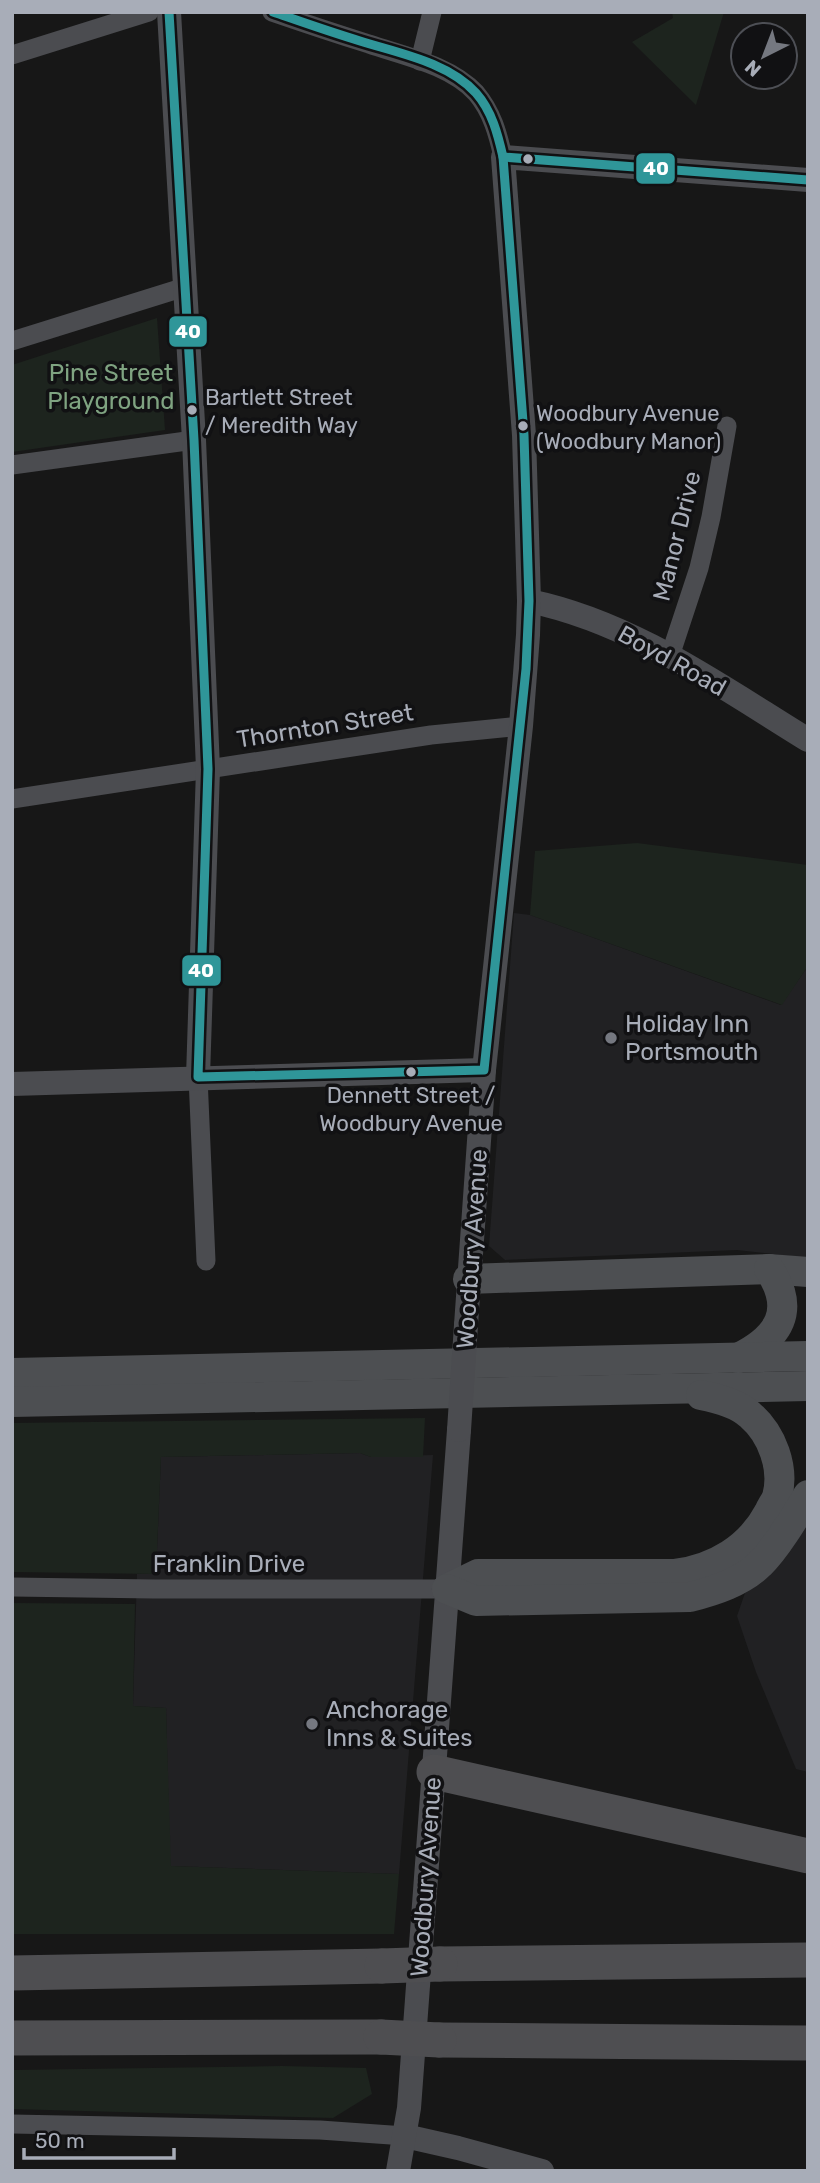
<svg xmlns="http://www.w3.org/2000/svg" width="820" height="2183" font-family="Rubik,sans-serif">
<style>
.built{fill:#212123}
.green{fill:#1d241e}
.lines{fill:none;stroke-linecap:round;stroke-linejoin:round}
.minor{stroke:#4b4c50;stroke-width:19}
.tertiary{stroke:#4b4c50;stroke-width:24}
.primary{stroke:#4d4f52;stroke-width:30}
.motorway{stroke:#4e4e51;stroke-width:35}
.tertiary-bridge{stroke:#4b4c50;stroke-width:24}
.motorway-bridge{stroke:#4e4e51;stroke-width:35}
.bus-1-casing{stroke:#111113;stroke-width:14}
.bus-1{stroke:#2f9699;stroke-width:9}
.bus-dot{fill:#a8adb8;stroke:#111113;stroke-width:2.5}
.poi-dot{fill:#757880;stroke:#111113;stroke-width:2.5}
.labels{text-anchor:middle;stroke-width:7;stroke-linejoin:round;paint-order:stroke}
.bus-label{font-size:22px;fill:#a8adb8;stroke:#111113;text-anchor:start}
.park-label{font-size:24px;fill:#7fa381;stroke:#111113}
.street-label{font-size:24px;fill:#a8adb8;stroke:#111113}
.poi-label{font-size:24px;fill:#a8adb8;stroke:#111113;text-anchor:start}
.line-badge{stroke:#111113;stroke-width:2.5}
.badge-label{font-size:19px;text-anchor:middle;font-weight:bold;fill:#fff}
</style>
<rect width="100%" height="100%" fill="#171717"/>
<g class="built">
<path d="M514,913L530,915L781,1005L808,966V1258L737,1250L505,1260L489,1246Z"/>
<path d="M360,1453L371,1457L433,1455L399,1874L170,1866L166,1708L133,1706L137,1574H156L161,1457Z"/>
<path d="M808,1519V1772L796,1769L756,1672L737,1616L745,1593Z"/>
</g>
<g class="green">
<path d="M672,12H724L696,105L632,42L673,18Z"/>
<path d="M157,318L165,430L12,452V365Z"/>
<path d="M637,843L808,865V966L782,1005L530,915L535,851Z"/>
<path d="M425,1418L423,1457H371L360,1453L161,1457L156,1574L12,1572V1423Z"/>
<path d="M12,1603L135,1604L133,1706L166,1708L171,1866L399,1874L394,1934H12Z"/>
<path d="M282,2066L366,2068L372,2094L333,2118L12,2109V2070Z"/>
</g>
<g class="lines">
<g class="minor">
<path d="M272,12C304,23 337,34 369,44C404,56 450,65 476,93C492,112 498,134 503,157"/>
<path d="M12,55L149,12"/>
<path d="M420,61L432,12"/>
<path d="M12,341L185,287"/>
<path d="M12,465L194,440"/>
<path d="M670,656L699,568L711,517L727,426"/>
<path d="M12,799L431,735L521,726"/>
<path d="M198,1077L206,1261"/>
<path d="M12,1587L154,1589H447"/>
<path d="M12,2124L320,2130L405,2136"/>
</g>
<g class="tertiary">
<path d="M169,12L194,440L208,769L198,1077"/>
<path d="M529,601C632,622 720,686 808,740"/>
<path d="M12,1084L484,1070"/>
<path d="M466,1325L484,1070L521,726L528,635L529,601L524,435L503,157L808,180"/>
<path d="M405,2136L458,2148L542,2171"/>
<path d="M398,2171L409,2108L459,1430"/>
</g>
<g class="primary">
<path d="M468,1279L769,1269L808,1272"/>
<path d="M738,1358C780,1337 796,1310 769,1269"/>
<path d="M12,1373L808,1356"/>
<path d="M12,1402L808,1386"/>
<path d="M447,1589L478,1574H675C715,1569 750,1548 769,1512C771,1507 775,1502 777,1497C785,1468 772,1434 750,1415C737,1403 717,1398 701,1395"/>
<path d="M447,1589L476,1601L690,1597C714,1591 742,1582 760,1564C776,1549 796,1515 808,1495"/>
</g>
<g class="motorway">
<path d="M434,1772L808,1856"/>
<path d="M440,1964L808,1960"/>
<path d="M12,1973L382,1966"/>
<path d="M12,2038L381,2037"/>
<path d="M439,2040L808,2043"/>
</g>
<path class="tertiary-bridge" d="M459,1430L466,1325"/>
<g class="motorway-bridge">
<path d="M382,1966L440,1964"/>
<path d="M381,2037L439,2040"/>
</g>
<g class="bus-1-casing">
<g id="bus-1">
<path d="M169,12L194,440L208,769L198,1077L484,1070L526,669L529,601L524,435L503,157C498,135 492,111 476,93C448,62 398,53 360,41C330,32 302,22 273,12"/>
<path d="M503,157L808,180"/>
</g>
</g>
<use href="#bus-1" class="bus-1"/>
</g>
<g class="bus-dot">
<circle cx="528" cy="159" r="6"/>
<circle cx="192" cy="410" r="6"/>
<circle cx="523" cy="426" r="6"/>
<circle cx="411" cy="1072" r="6"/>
</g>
<g class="poi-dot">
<circle cx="611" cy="1038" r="7"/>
<circle cx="312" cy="1724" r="7"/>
</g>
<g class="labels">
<g class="bus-label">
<text x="205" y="405">Bartlett Street<tspan x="205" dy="28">/ Meredith Way</tspan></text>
<text x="536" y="421">Woodbury Avenue<tspan x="536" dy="28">(Woodbury Manor)</tspan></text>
<text x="411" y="1103" text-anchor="middle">Dennett Street /<tspan x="411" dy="28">Woodbury Avenue</tspan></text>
</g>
<g class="park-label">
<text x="111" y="381">Pine Street<tspan x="111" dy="28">Playground</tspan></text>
</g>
<g class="street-label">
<text transform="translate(677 536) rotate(-76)" y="8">Manor Drive</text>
<text transform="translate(672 661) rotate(29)" y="8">Boyd Road</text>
<text transform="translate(325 726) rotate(-9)" y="8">Thornton Street</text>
<text transform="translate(472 1249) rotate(-86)" y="8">Woodbury Avenue</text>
<text x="229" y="1572">Franklin Drive</text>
<text transform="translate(426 1877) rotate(-86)" y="8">Woodbury Avenue</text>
</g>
<g class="poi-label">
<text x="625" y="1032">Holiday Inn<tspan x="625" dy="28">Portsmouth</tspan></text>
<text x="326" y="1718">Anchorage<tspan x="326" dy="28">Inns &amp; Suites</tspan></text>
</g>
</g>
<g class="line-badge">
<rect x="635" y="152" width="41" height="33" rx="7" fill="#2f9699"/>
<rect x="168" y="315" width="40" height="33" rx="7" fill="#2f9699"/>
<rect x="181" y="954" width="41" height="33" rx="7" fill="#2f9699"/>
</g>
<g class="badge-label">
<text x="656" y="175">40</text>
<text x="188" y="338">40</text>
<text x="201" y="977">40</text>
</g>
<rect width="820" height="2183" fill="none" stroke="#a8adb8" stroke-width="28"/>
<g transform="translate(764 56) rotate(222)"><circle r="33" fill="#111113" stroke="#4d4f55" stroke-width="2"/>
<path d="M0-5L12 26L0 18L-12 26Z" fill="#757880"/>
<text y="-10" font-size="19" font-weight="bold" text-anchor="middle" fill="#a8adb8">N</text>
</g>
<path d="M24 2148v10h150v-10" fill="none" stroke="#a8adb8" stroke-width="3.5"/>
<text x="35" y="2148" font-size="21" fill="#a8adb8" stroke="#111113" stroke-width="5" paint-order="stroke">50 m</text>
</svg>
